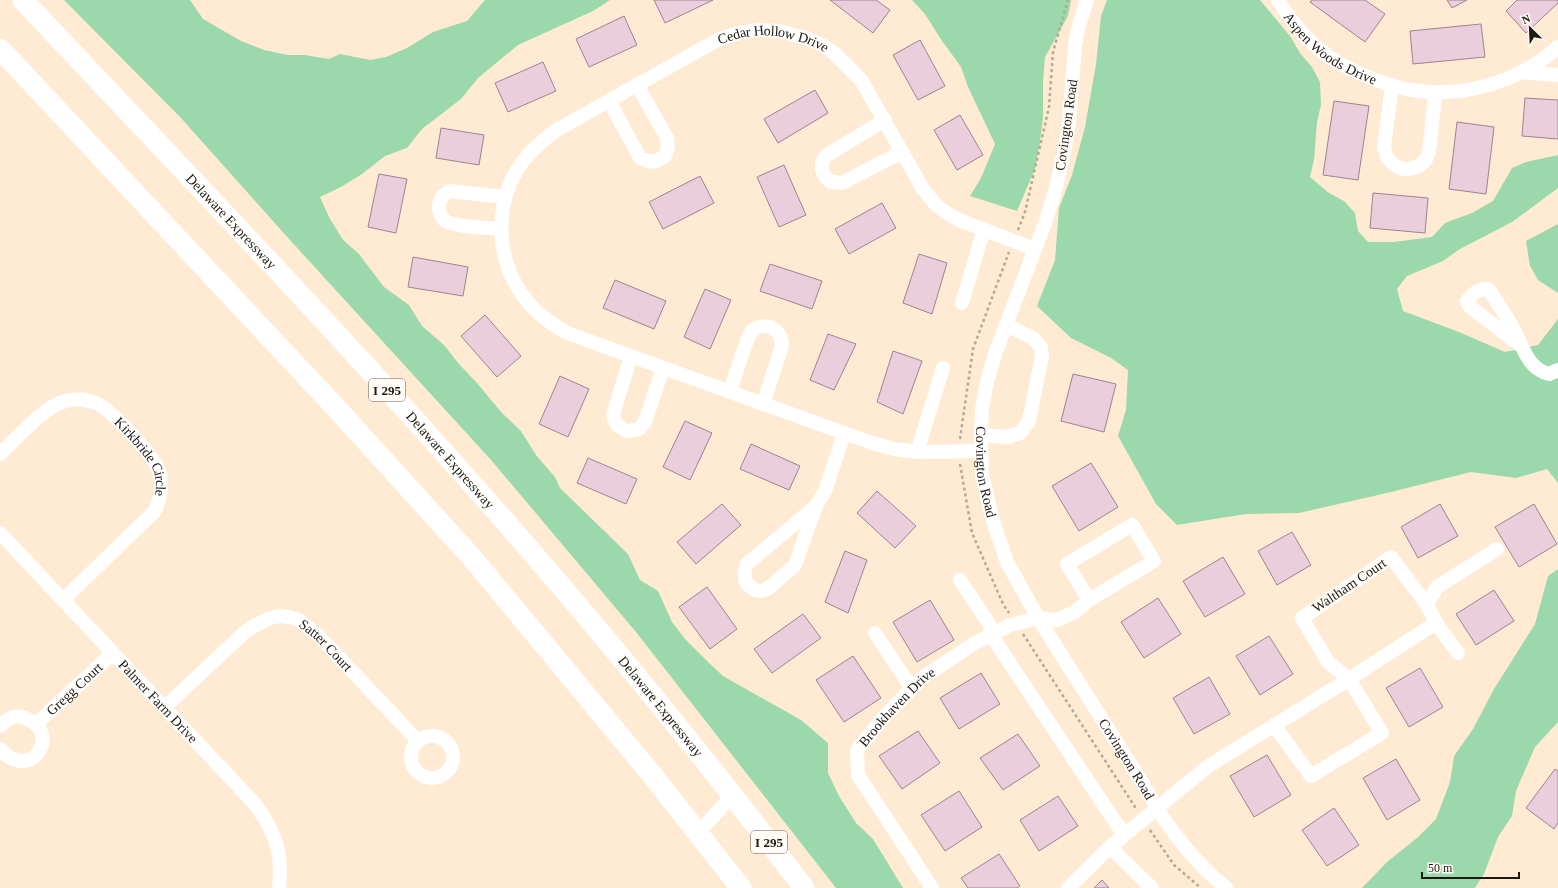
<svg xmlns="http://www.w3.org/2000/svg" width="1558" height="888" font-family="'Times New Roman',serif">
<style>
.green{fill:#9bd8ab}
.building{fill:#ebcddc;stroke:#9e8391}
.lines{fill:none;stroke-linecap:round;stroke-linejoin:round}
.path{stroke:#b7a895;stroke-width:2.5;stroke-dasharray:3 3;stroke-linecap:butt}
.minor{stroke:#fff;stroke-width:14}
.highway{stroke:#fff;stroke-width:21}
.labels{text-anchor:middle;stroke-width:4;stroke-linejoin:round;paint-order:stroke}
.shield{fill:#fffbf6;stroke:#625c54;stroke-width:1}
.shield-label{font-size:13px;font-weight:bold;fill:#1e180f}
.street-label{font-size:14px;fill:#1e180f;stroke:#fffbf6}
</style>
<rect width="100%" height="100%" fill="#ffebd3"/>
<g class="green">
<path d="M64,0H190L203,19L241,41L264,50L288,55H305L329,59L340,54L370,60L386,57L407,48L433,32L467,21L485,0H610L593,11L518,45L478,78L461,99L422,129L407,148L385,156L362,174L341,187L320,197L329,217L343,240L359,254L384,287L409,305L422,326L444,345L459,364L477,383L501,412L521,431L536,455L555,477L560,488L628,554L640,580L658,591L672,622L686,640L706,660L723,676L801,720L828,743V773L839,796L856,823L873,839L903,888H836L636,632L492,461L289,239L181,118Z"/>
<path d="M912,0H1071L1068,16L1045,57L1043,82V117L1040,142L1035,169L1017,211L970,196L981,178L995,144L968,87L961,67L940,38L925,14Z"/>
<path d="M1107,0H1260L1290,36L1300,53L1312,67L1320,82L1321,105L1317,122L1314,160L1310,177L1329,193L1344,201L1355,213L1358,231L1368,242H1394L1432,237L1445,223L1472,213L1493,201L1512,168L1526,162L1558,155V188L1512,222L1460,249L1443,261L1407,276L1397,289L1403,311L1459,332L1505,352L1538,345L1558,319V483L1547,469L1516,478L1471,472L1387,493L1299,513L1246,514L1177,525L1156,504L1118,436L1126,410L1128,370L1111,358L1071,338L1037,306L1055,260L1059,208L1072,175L1085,127L1096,64L1101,16Z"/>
<path d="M1558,224V293L1538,280L1530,266L1526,241Z"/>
<path d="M1558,569V722L1535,747L1516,791L1512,816L1498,837L1484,874L1475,888H1362L1387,862L1417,838L1436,819L1450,782L1454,756L1473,729L1494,689L1535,624L1548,576Z"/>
</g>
<g class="building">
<path d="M654,0H713L665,23Z"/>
<path d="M830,0H876L890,10L873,33Z"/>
<path d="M1312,0H1365L1385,14L1365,42L1310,2Z"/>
<path d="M1447,0H1467L1452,8Z"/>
<path d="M1517,0H1558V3L1526,33L1506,11Z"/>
<path d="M624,16L637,45L589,67L576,39Z"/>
<path d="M1481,24L1485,57L1413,64L1410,31Z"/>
<path d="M920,40L945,86L918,100L893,55Z"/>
<path d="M543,62L556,91L508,112L495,83Z"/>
<path d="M815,90L828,113L778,143L764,119Z"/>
<path d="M1525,98L1558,100V139L1522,136Z"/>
<path d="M1334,101L1369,106L1358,180L1323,175Z"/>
<path d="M960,115L983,155L957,170L934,130Z"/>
<path d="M1457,122L1494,127L1486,194L1449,189Z"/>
<path d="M441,128L484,135L479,165L436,158Z"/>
<path d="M784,165L806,215L779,227L757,177Z"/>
<path d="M379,174L407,179L396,233L368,227Z"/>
<path d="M700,176L714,203L663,229L649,202Z"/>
<path d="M1373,193L1428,198L1425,233L1370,228Z"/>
<path d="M882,203L896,228L849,254L835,229Z"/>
<path d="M919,254L947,263L932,314L903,303Z"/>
<path d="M413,257L468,267L463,296L408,287Z"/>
<path d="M770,264L822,281L812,309L760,291Z"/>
<path d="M615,280L666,301L654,329L603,308Z"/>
<path d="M705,289L731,300L710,349L684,337Z"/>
<path d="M485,315L521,356L497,377L461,336Z"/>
<path d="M828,334L856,344L834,390L810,380Z"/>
<path d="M893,351L922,361L903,414L877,402Z"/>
<path d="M1073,374L1116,384L1104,432L1061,421Z"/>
<path d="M560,376L589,389L568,437L539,424Z"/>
<path d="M685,421L712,433L690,480L663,467Z"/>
<path d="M751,444L800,466L789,490L740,469Z"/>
<path d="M588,458L637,479L626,504L577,483Z"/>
<path d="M1091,463L1118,507L1079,531L1052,486Z"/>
<path d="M877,491L916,526L895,548L857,513Z"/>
<path d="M722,504L741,525L696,564L677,542Z"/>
<path d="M1440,504L1458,536L1418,558L1401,527Z"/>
<path d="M1534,504L1557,544L1519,567L1495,527Z"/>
<path d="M1292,532L1311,565L1277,585L1258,551Z"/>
<path d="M845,551L867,560L848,613L825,602Z"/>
<path d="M1223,557L1245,594L1205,617L1183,581Z"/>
<path d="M707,587L737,629L710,649L679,607Z"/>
<path d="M1494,590L1514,621L1476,645L1456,614Z"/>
<path d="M1158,598L1181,634L1144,658L1121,622Z"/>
<path d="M930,600L954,640L917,662L893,622Z"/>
<path d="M803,614L821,638L772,673L754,649Z"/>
<path d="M1269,636L1293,674L1260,695L1236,656Z"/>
<path d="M853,656L881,698L844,722L816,680Z"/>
<path d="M1420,668L1443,707L1409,727L1386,688Z"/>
<path d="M981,673L1000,704L959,729L940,698Z"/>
<path d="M1209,677L1230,714L1194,734L1173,698Z"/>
<path d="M918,731L940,763L902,789L879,756Z"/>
<path d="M1018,734L1040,766L1003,790L980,758Z"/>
<path d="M1267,755L1291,795L1254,817L1230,776Z"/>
<path d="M1396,759L1420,800L1387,820L1363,778Z"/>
<path d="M1555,769L1558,771V823L1554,829L1526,808Z"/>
<path d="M959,791L982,827L945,851L921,815Z"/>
<path d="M1058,796L1078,826L1039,851L1020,820Z"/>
<path d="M1334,808L1359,845L1327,866L1302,830Z"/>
<path d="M999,854L1020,886L1017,888H968L961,878Z"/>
<path d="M1102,880L1109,888H1094Z"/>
</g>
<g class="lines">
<g class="path">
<path d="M1018,230L1025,212L1049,107L1053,52L1068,0"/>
<path d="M960,439L973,349L1009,252"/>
<path d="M960,464L972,533L1003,604L1009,613"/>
<path d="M1023,634L1137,810"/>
<path d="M1150,830L1174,865L1201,888"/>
</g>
<g class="minor">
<path id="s1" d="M1087,0L1078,28L1075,46L1069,123L1065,147L1056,188L1045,223L995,354L987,382L982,409L981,435L982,475L993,521L1007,562L1038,618L1143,784C1164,823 1192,860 1226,888"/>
<path id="s2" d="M1278,0C1289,18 1303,36 1319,49C1331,60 1346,67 1361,74C1379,82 1399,89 1419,91C1467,97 1522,80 1558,47"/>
<path d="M1521,72L1558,75"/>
<path d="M1392,85L1384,147C1386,157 1390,164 1400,168C1411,171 1424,166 1428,155C1430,149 1430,142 1431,136C1432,121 1434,107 1435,92"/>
<path d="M609,101L640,158L651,162L657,161L665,156L668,147L667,138L637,85"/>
<path d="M885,120L827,155C818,164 822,176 831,182L842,183L902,152"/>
<path d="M501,229C489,228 452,227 444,220C441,217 439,212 439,208C438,201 443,195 449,191L505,197"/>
<path d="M962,303L984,229"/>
<path d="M1521,346L1469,306L1467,301C1473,294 1478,288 1488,289L1491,293C1499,305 1507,317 1514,330C1523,347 1528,369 1549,374L1558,370"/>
<path d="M631,356L613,415L617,425L626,431L635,430L640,428L645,422L663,368"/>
<path d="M730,392C734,380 746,338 752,331C758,326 766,325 772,328C780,332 782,338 782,346L763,404"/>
<path d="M981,435L1008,437L1020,433L1029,421L1042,356L1041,347L1033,338L1006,325"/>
<path id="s3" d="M981,451L919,452L894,449L869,442L567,333C552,324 538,315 527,301C494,261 493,200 524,160C533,148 544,140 555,131L719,39L743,32L761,30L779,31L809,39L824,46L834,53L861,80L923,189L935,204L945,212L959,220L1034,249"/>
<path d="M917,452L943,368"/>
<path id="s4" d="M0,454C16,439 45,405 66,401C77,398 87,399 98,404C112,411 154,456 159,471C163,486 161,499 154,512L63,600"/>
<path d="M816,506L747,564L745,569V580L748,585L755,590L761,591L769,588L795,565L816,506L825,491L844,434"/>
<path id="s5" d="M0,533L254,803C275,831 283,853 279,888"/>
<path d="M960,580L995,633"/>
<path d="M1427,605L1437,587L1497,549"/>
<path d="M1436,623L1458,653"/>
<path d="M875,633L912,689"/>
<path d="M991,635L1124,835"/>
<path id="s6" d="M165,707L245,632L256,625L270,618L280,616L288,617L297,619L318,635L418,741"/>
<path id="s7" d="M36,724L113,653"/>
<path d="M0,726C9,718 15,713 27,719C62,733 31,784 0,749"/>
<circle cx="432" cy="757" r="21"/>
<path d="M698,833L733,795"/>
<path d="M1110,847L1152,888"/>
<path id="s8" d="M932,888L858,775L857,750L884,717L922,678L975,643L1010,625L1038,618L1057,620L1075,612L1089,600L1154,561L1132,525L1067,564L1089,600"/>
<path d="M1068,888L1110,847L1207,767L1349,679L1436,623L1427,605L1391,557L1302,618L1328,662L1349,679L1382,733L1311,776L1274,725"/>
</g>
<g class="highway">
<path id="s9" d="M23,0C171,158 321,313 464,475C583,608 696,746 804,888"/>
<path d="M0,49L338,410L474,560L653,776L741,888"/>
</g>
</g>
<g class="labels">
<g class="shield">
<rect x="369" y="379" width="36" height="22" rx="3"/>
<rect x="751" y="831" width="36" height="22" rx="3"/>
</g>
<g class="shield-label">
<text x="387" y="395">I 295</text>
<text x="769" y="847">I 295</text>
</g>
<g class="street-label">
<text dy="5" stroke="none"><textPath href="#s2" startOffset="73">Aspen Woods Drive</textPath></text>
<text dy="5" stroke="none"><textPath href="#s3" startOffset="924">Cedar Hollow Drive</textPath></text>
<text transform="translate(1066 125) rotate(-82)" y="5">Covington Road</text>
<text dy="5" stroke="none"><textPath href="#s9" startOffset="304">Delaware Expressway</textPath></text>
<text dy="5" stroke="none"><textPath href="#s4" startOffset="189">Kirkbride Circle</textPath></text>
<text dy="5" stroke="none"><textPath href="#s9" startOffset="628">Delaware Expressway</textPath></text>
<text dy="5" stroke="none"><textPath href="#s1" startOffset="488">Covington Road</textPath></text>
<text transform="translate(1349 585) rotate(-34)" y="5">Waltham Court</text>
<text dy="5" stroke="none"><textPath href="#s6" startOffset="205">Satter Court</textPath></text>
<text dy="5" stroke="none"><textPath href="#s7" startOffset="52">Gregg Court</textPath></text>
<text dy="5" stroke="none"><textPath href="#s5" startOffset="231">Palmer Farm Drive</textPath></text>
<text dy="5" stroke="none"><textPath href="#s9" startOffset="952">Delaware Expressway</textPath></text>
<text dy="5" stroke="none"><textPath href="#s8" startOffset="219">Brookhaven Drive</textPath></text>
<text dy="5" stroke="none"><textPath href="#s1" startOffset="812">Covington Road</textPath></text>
</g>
</g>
<g transform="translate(1530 28) rotate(336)" stroke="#fffbf6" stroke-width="3" paint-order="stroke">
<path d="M0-3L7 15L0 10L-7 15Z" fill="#1e180f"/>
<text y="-6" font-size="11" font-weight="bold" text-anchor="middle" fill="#1e180f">N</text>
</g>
<path d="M1422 872v6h97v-6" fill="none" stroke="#1e180f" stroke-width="2"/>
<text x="1428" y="872" font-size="12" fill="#1e180f" stroke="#fffbf6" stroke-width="3" paint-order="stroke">50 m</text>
</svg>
